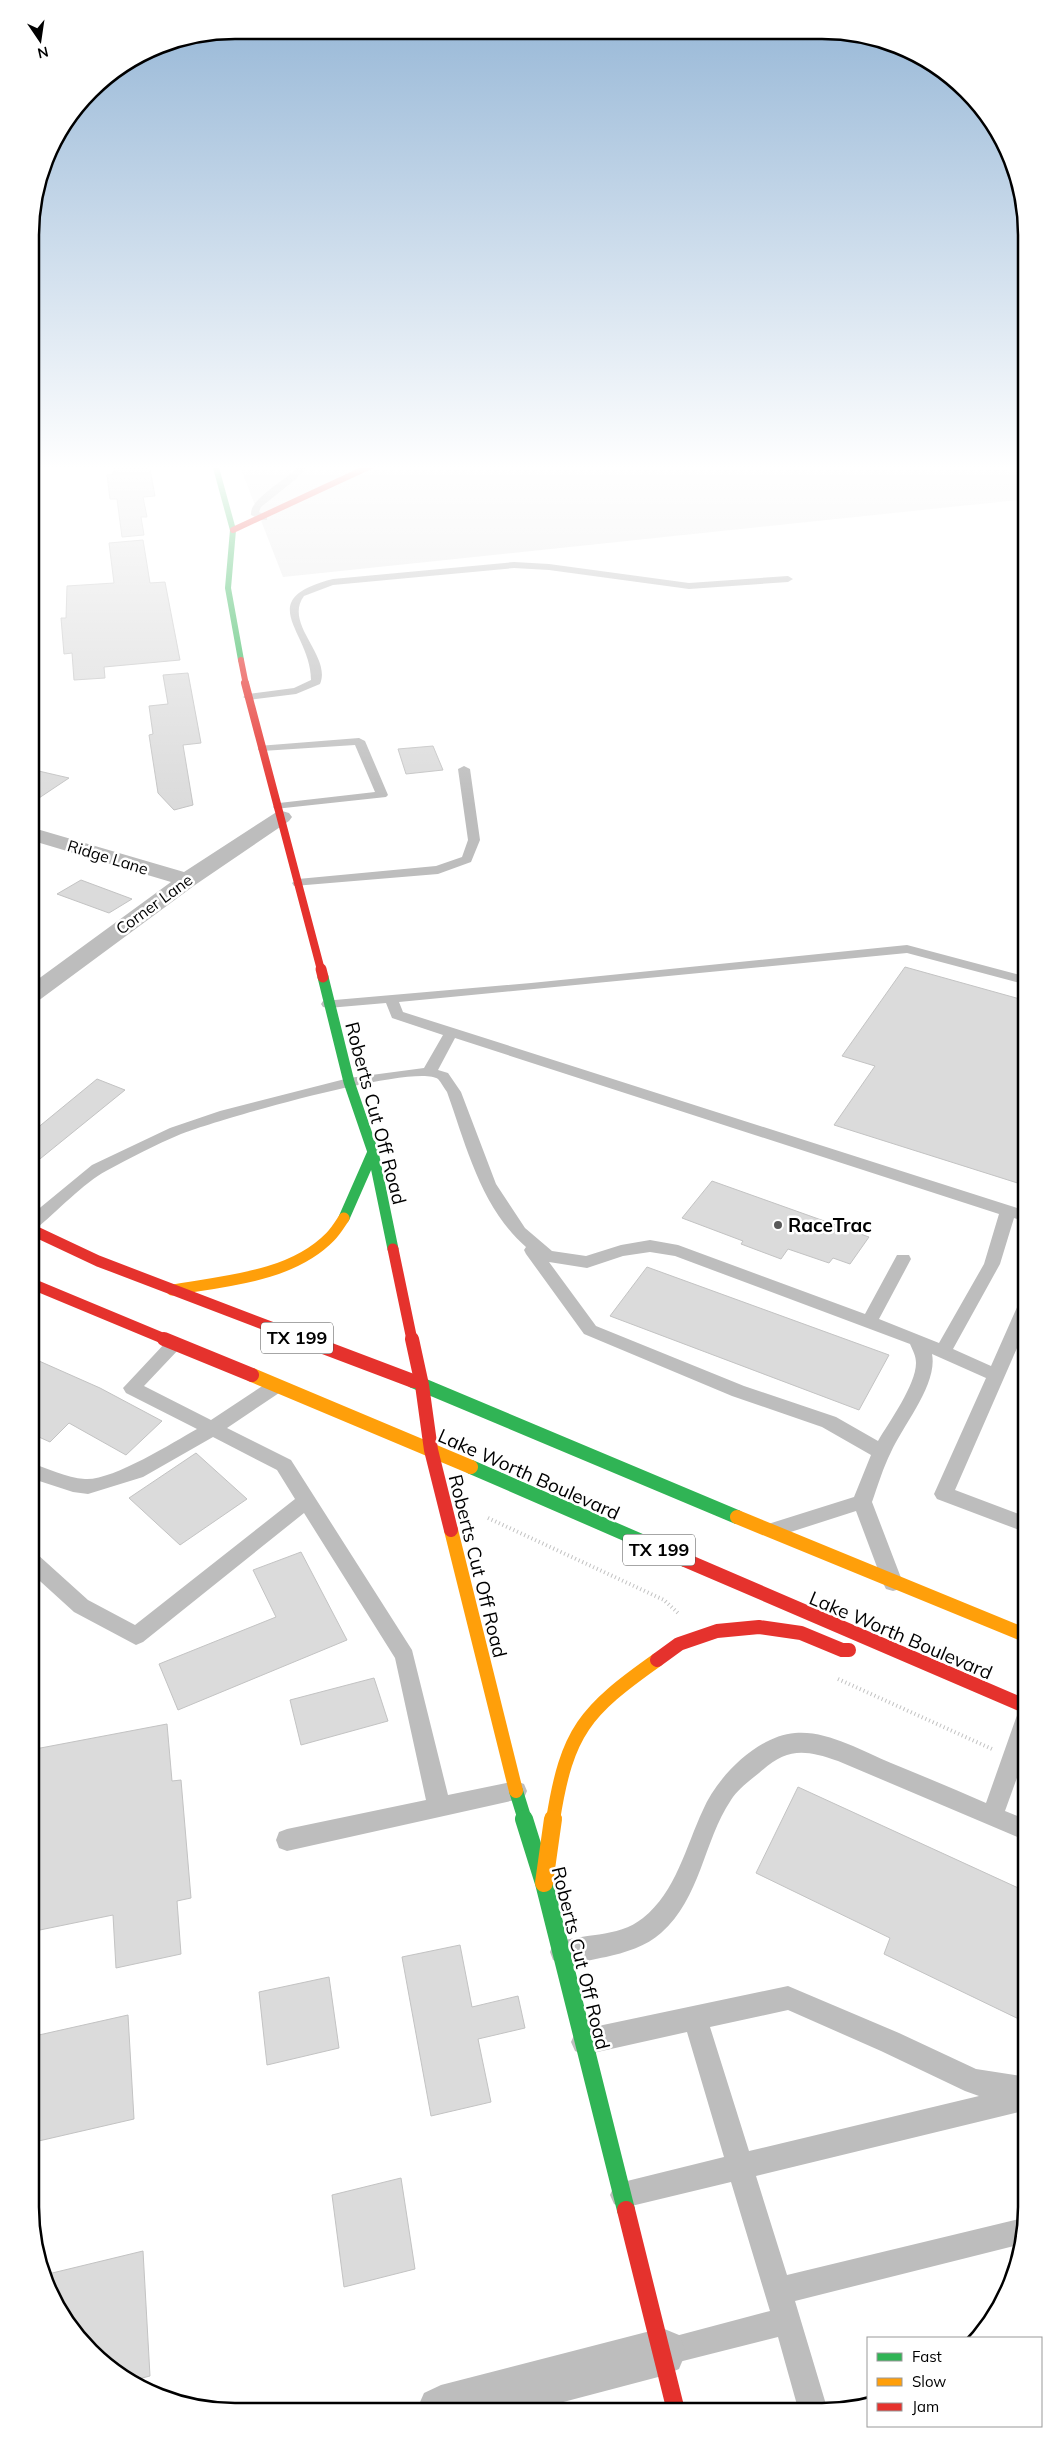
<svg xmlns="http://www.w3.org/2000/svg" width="1057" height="2442" font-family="Mulish,sans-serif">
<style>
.green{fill:#e8e8e8}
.building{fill:#dbdbdb;stroke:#c3c3c3}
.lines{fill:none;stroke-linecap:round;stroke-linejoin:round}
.path{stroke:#c2c2c2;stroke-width:4;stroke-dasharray:1 3;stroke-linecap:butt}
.lane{fill:#bdbdbd;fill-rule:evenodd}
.street{fill:#bdbdbd;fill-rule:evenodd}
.fast-far3{stroke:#30b455;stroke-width:6}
.fast-far2{stroke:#30b455;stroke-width:11}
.fast-far1{stroke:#30b455;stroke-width:14}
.fast{stroke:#30b455;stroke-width:18}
.slow-far2{stroke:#ff9f0a;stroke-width:11}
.slow-far1{stroke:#ff9f0a;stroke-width:14}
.slow{stroke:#ff9f0a;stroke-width:18}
.jam-far4{stroke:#e5322d;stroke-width:6}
.jam-far3{stroke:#e5322d;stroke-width:8}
.jam-far2{stroke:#e5322d;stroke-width:11}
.jam-far1{stroke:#e5322d;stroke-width:14}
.jam{stroke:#e5322d;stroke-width:18}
.poi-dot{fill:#595959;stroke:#fff;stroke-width:2}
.labels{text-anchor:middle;stroke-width:5;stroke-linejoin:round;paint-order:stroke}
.far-street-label{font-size:16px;fill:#000;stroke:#fff}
.shield{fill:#fff;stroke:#4c4c4c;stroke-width:1}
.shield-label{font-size:18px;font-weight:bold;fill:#000}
.street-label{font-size:19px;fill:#000;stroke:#fff}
.poi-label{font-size:19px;font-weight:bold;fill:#000;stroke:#fff;text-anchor:start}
.rim{fill:none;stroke:#000;stroke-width:2.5}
</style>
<rect width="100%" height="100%" fill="#fff"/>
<path class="green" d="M239,464H1027V499L283,577Z"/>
<g class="building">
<path d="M114,464H149L155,496L143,497L147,517H141L144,535L122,537L117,499H110L107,475H113L112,472H115Z"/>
<path d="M143,540L150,583L165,582L180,660L104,667L105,678L74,680L72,653L64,654L61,618H66L67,586L114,583L109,543Z"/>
<path d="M188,673L201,743L183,745L193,805L174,810L158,793L149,735L153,734L149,706L168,704L163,675Z"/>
<path d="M433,746L443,770L406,774L398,749Z"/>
<path d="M30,769L69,778L30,804Z"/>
<path d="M81,880L132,899L109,913L57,894Z"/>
<path d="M905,967L1027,1001V1186L834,1125L875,1066L842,1056Z"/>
<path d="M97,1079L125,1090L30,1167V1134Z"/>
<path d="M712,1181L869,1237L850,1264L833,1258L829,1263L788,1249L781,1259L741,1244L743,1241L682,1218Z"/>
<path d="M647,1267L889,1355L859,1410L610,1316Z"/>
<path d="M30,1357L100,1388L162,1421L126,1455L69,1423L50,1442L30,1433Z"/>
<path d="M196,1453L247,1499L180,1545L129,1498Z"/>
<path d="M301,1552L347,1640L178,1710L159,1664L276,1617L253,1570Z"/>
<path d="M374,1678L388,1721L301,1745L290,1700Z"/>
<path d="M167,1724L172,1781L181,1780L191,1898L177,1901L181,1954L116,1968L113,1915L30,1932V1750Z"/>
<path d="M798,1787L1027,1892V2023L884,1954L890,1938L756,1873Z"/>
<path d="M460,1945L472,2007L518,1996L525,2028L478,2039L491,2102L431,2116L402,1957Z"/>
<path d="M329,1977L339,2048L267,2065L259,1992Z"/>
<path d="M128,2015L134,2119L30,2143V2037Z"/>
<path d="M401,2178L415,2269L344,2287L332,2195Z"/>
<path d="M143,2251L150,2376L130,2381L100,2361L64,2321L44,2275Z"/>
</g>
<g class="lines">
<g class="path">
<path d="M488,1518L664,1600L678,1613"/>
<path d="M838,1679L992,1749"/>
</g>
<g class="lane">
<path d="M301,464H309L296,479L261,507L259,512L267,516V520H261L251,515C249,498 290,478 301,464Z"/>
<path d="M514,562L549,564L689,583L788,576L793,579L788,582L689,589L549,570L514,568L333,585L304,596C283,624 332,656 320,684L296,694L248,700L243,697L248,694L294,688L311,680C311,631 251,600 333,579Z"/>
<path d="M359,738L365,741L388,795L386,797L275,809L273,807L275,805L279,803L375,792L355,745L262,751L258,750V746Z"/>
<path d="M464,766L470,769L480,840L471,862L438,874L294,886L292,883L298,879L436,866L462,857L468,840L458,769Z"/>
<path d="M907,945L1027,977V985L907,953L399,1002L403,1012L1027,1211V1222L1014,1218L1000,1264L953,1349L991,1366L1018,1305L1021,1301L1027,1299V1325L955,1490L1027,1517V1533L937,1499L934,1494L986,1378L932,1354C938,1384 903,1425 891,1452C883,1468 878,1485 872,1502L903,1583L900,1589L893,1591L886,1589L883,1583L856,1511L772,1538L765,1535L762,1530L765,1525L854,1497L871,1455L822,1427L732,1396L584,1334L526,1254L524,1250L526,1247C481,1208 466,1145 447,1092C444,1088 441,1082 438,1079C416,1062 213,1121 181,1134C155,1145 130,1158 106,1171C85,1182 55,1213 36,1229L30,1230V1216L92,1165L170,1128L220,1111L349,1078L424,1068L443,1035L392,1018L386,1003L328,1008L323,1007L321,1004L323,1001L531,983ZM455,1038L999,1214L984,1264L939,1343L879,1319L911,1259L909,1255H897L865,1314L678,1245L650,1240L621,1245L586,1256L552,1251L525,1228L496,1184L461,1092L448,1073L438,1070ZM650,1252L675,1256L910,1344C913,1351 916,1356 916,1363C916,1385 889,1422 878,1441L836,1417L744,1386L596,1326L549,1262L587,1268L623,1256Z"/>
<path d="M173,1339L179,1341L182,1345L179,1349L144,1386L211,1420L270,1381L276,1379L282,1381L285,1386L282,1391L227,1428L291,1460L412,1650L448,1795L516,1781L524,1784L527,1791L524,1798L287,1851L279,1848L276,1840L279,1832L287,1829L426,1800L395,1658L304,1513L143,1642L136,1645L74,1612L30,1572V1552L37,1554L88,1600L135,1625L295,1499L277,1470L213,1437L143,1477L88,1494L73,1492L30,1478V1463C48,1468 66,1478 85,1479C112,1481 172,1443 197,1429L126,1393L123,1388L167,1341Z"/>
<path d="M1027,1709V1750L1005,1811L1027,1820V1841L838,1761C803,1749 787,1748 759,1773C749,1781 738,1789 731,1800C703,1842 701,1898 661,1933C647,1946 624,1953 606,1957C589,1960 569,1967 553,1960L550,1952L553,1944C582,1932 617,1939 643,1918C676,1892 686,1846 703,1810C717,1777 757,1736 795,1733C827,1730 862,1751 891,1763C923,1776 954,1789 986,1803L1016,1718L1019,1711Z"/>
<path d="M788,1986L899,2033L976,2069L1027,2077V2110L756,2176L787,2275L1027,2217L1022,2244L795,2301L828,2411L799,2412L778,2337L663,2366L653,2362L649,2352L653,2342L770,2311L731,2182L623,2208L614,2204L610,2195L614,2186L623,2182L724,2157L687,2032L584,2055L575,2051L571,2042L575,2033L584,2029ZM788,2010L881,2051L965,2091L979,2096L749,2151L710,2027Z"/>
</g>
<g class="street">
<path d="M282,811L289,813L292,817L289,821L195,885L38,1001L30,1003V985L171,882L30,840V827L184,872L275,813Z"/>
<path d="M662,2328L679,2335L686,2352L679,2369L662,2376L533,2410L417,2409L424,2393L441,2385Z"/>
</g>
<path class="fast-far3" d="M215,464L233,530L228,588L241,660"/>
<g class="fast-far2">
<path d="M323,977L349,1082L373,1152L393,1249"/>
<path d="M344,1218L373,1152"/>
</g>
<g class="fast-far1">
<path d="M413,1381L737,1517"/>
<path d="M471,1467L685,1560"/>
<path d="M516,1791L525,1820"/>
</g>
<path class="fast" d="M524,1819L544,1883L626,2210"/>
<path class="slow-far2" d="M172,1290C224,1281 291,1277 330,1237C336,1231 340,1224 344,1218"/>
<g class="slow-far1">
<path d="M252,1375L471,1467"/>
<path d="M737,1517L1027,1636"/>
<path d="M451,1530L516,1791"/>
<path d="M553,1820C567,1731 585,1711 657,1660"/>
</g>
<path class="slow" d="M544,1883L553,1819"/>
<g class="jam-far4">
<path d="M233,530L375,464"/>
<path d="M241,660L246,685"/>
</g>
<path class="jam-far3" d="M245,683L321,970"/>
<g class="jam-far2">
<path d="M321,969L323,977"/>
<path d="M30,1229L98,1261L305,1340"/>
<path d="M393,1249L412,1340"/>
<path d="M30,1283L167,1340"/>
</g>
<g class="jam-far1">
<path d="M164,1339L252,1375"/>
<path d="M302,1339L413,1381"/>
<path d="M412,1339L422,1385L431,1450L451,1530"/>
<path d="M685,1560L1027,1707"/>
<path d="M657,1660L679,1644L717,1631L759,1627L801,1633L842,1650H849"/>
</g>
<path class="jam" d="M626,2210L676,2411"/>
</g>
<linearGradient id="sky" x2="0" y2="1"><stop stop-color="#95b6d6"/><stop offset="0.58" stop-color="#fff"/><stop offset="1" stop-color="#fff" stop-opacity="0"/></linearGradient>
<rect width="1057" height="806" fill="url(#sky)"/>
<circle class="poi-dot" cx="778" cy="1225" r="5"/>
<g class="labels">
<g class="far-street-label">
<text transform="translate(108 857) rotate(17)" y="6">Ridge Lane</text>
<text transform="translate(154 904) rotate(-36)" y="6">Corner Lane</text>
</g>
<g class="shield">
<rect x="261" y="1322.5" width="72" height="31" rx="4"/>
<rect x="623" y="1534.5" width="72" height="31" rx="4"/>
</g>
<g class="shield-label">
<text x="297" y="1344">TX 199</text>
<text x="659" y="1556">TX 199</text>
</g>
<g class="street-label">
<text transform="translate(376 1113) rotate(75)" y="7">Roberts Cut Off Road</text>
<text transform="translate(529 1474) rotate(24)" y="7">Lake Worth Boulevard</text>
<text transform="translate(478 1566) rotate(76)" y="7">Roberts Cut Off Road</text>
<text transform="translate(901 1635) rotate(23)" y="7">Lake Worth Boulevard</text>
<text transform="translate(581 1958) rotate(76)" y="7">Roberts Cut Off Road</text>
</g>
<g class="poi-label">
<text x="788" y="1232">RaceTrac</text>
</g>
</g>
<path d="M0 0H1057V2442H0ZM235 39H822A196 196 0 0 1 1018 235V2207A196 196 0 0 1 822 2403H235A196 196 0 0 1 39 2207V235A196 196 0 0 1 235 39Z" fill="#fff" fill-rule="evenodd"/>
<path class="rim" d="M235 39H822A196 196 0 0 1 1018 235V2207A196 196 0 0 1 822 2403H235A196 196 0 0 1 39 2207V235A196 196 0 0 1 235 39Z"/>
<rect x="867" y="2337" width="175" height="90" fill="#ffffff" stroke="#999999"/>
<rect x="877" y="2353" width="25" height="8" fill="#30b455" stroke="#999999"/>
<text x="912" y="2362" font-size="15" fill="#000000">Fast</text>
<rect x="877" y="2378" width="25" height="8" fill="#ff9f0a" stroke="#999999"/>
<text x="912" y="2387" font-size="15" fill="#000000">Slow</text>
<rect x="877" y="2403" width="25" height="8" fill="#e5322d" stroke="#999999"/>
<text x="912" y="2412" font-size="15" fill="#000000">Jam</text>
<g transform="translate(40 40) rotate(167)" stroke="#ffffff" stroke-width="4" paint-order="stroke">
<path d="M0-4L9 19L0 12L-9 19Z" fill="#000000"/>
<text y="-8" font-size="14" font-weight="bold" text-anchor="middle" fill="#000000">N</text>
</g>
</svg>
